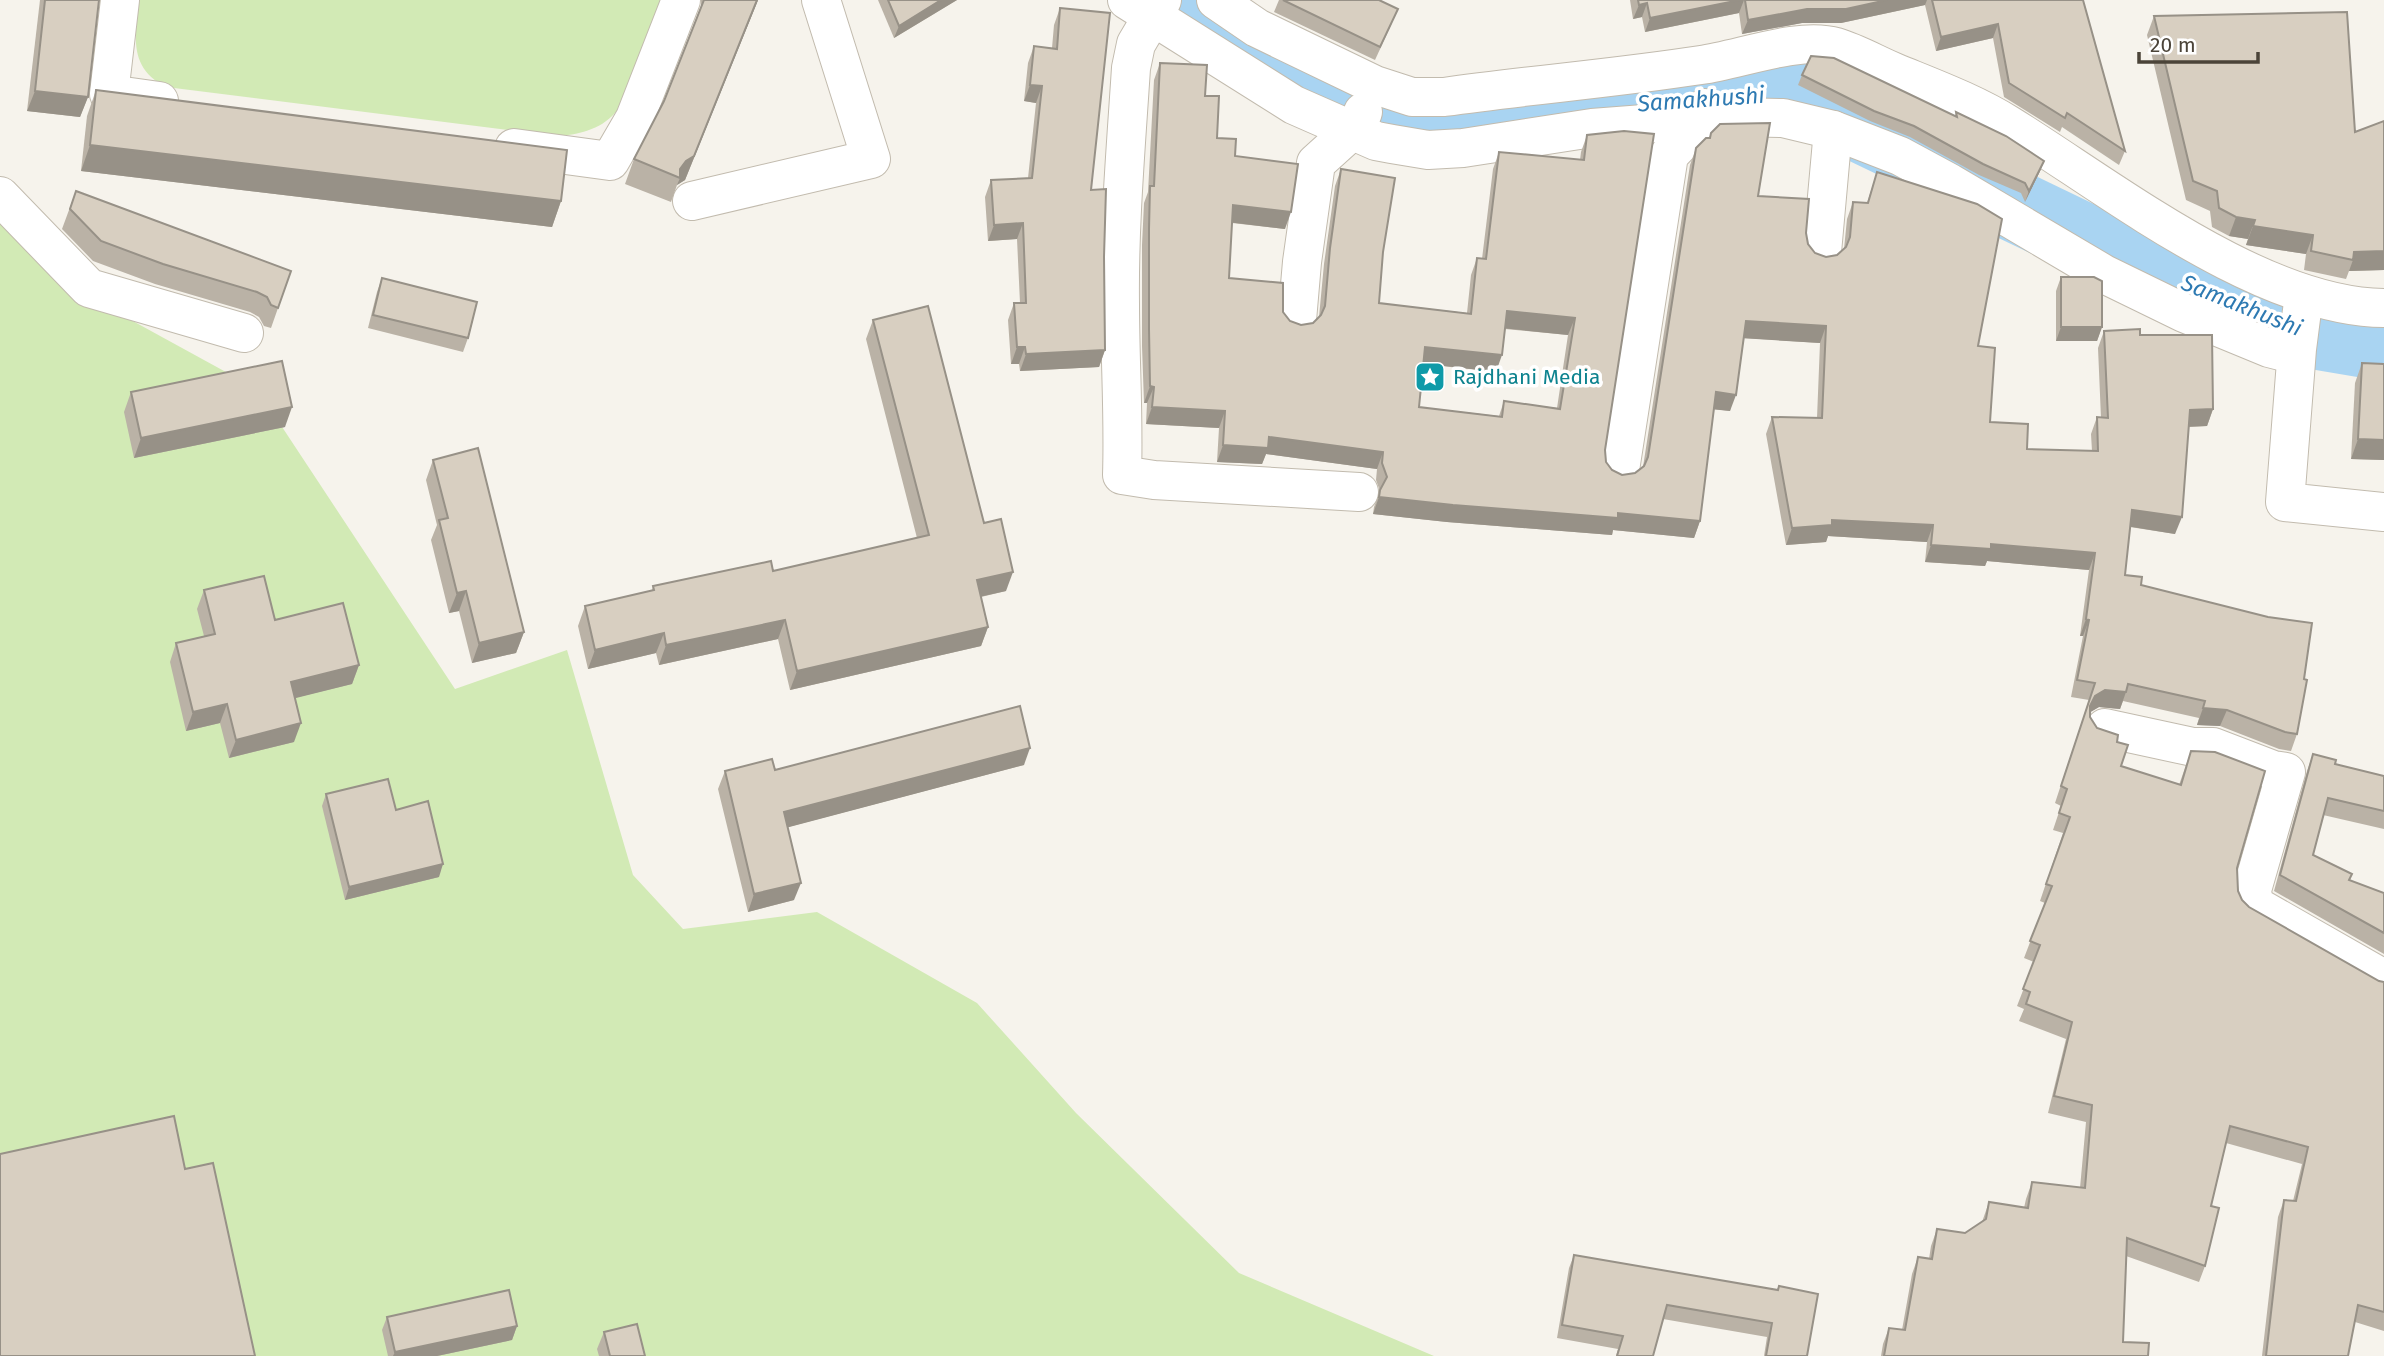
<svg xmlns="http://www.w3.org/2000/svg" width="2384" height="1356" font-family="'Fira Sans',sans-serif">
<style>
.green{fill:#d2eab5}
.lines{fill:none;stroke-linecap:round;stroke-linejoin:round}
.river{stroke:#a9d4f2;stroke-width:72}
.minor-casing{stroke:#c2bbae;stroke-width:40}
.minor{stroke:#fff;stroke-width:38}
.wall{fill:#bab2a6;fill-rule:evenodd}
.shaded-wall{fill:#979187}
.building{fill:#d8cfc1;stroke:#979187;stroke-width:2;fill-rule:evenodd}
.labels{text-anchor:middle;stroke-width:7;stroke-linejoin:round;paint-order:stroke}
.culture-label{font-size:21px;fill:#0d838f;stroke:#fff;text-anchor:start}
.water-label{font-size:23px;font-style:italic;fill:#2e7ab2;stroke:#fff}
</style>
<rect width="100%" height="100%" fill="#f6f3ec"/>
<g class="green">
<path d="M139,0H665C654,30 636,91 615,113C600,130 577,135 556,136L166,87C128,68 135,35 139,0Z"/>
<path d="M0,213L78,291L257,389L455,689L567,650L633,875L683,929L817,912L977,1003L1076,1113L1239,1273L1434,1356H0Z"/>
</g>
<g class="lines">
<path class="river" d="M1168,0L1341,103L1396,124L1430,129L1717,93L1768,91L1812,103L1891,141L2009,203L2100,247L2295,330L2384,345"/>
<g class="minor-casing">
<g id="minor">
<path d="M120,0L109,94L159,101"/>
<path d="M1127,0L1294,105L1376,141L1392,144L1428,150L1463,148L1592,128L1735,117L1783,118L1833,130L1900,156L1950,183L2104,274L2184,313L2269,348L2296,355"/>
<path d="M1162,0L1136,44L1131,68C1126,146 1119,225 1120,304C1120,361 1124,418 1122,475L1154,480L1359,492"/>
<path d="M1216,0L1257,28L1375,85L1412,97H1444C1530,85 1616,78 1701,65C1739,60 1799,36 1836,47C1856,53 1875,64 1894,72C1933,88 1974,103 2009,125C2112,189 2261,307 2384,308"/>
<path d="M514,148L610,161L635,118L681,0"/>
<path d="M0,196L89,288L244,333"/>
<path d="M692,201L871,159L821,0"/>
<path d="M1822,252L1833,130"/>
<path d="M2304,295L2297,349L2285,502L2384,512"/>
<path d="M1297,320L1302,262L1316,163L1358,125L1363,112"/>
<path d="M1620,470L1669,155L1702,121L1705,108"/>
<path d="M2105,728L2193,747H2213L2273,770L2286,772L2252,890L2254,905L2384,979"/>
</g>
</g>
<use href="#minor" class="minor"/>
</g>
<g class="wall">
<path d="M40,0H99L88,97L80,117L27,111Z"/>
<path d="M701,0H758L685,180L677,185L671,202L625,184L634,159L664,101L701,6Z"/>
<path d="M878,0H957L894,38Z"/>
<path d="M1279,0H1379L1392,23L1375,60L1274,12Z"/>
<path d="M1630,0H2083L2125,151L2119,165L2062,127L2060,132L2004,97L1993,38L1936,51L1925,5L1841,23H1802L1742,34L1739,13L1645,32L1642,17L1633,19Z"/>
<path d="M1060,8L1091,190L1104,257L1105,350L1099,367L1020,371L1019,364H1011L1008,320L1014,303H1020L1017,239L988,241L985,197L991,180L1028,178L1036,103L1024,101L1028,63L1034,46L1052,48L1054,25Z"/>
<path d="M2154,16L2355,132L2384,121V270L2349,271L2346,279L2304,270L2306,254L2246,245L2248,239L2229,236L2212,227L2210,211L2186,200L2147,35Z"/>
<path d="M1160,63L1205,96L1217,138L1235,156L1285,229L1232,223L1229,278L1283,312L1290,321L1301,325L1313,323L1319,317L1324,264L1335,186L1341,169L1383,252L1379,303L1467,313L1471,275L1477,258L1482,259L1493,169L1499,152L1580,160L1581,152L1587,135L1605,450L1606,462L1612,470L1622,475L1635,473L1643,467L1690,165L1696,148L1709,138L1711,133L1758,196L1806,233L1808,244L1815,253L1826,257L1837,255L1844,249L1847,219L1853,202L1867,203L1877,172L1978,346L1990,422L2027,449L2092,451L2091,434L2097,417L2101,418L2098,348L2104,331L2140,335L2213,409L2207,426L2188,427L2175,534L2130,527L2125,575L2304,679L2297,734L2291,751L2279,749L2220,726L2197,725L2199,718L2123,701L2120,709L2099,707L2090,712V717L2097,728L2117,742L2121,766L2179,785L2191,751L2237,868L2238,891L2242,900L2249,907L2379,981L2384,982V1331L2355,1322L2348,1356H2262L2278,1217L2284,1200L2293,1201L2302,1164L2226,1143L2211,1206L2205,1266L2199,1282L2126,1256L2123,1342L2148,1356H1881L1883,1344L1889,1328L1902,1330L1912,1274L1918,1257L1929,1259L1931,1246L1937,1229L1965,1233L1982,1222L1989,1202L2024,1208L2026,1199L2032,1182L2080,1188L2086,1122L2048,1113L2066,1039L2019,1021L2024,1009L2017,1006L2034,962L2024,958L2045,903L2040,901L2063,833L2053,830L2061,806L2055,803L2089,700L2071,697L2083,636H2080L2089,570L1987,561L1985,566L1925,562L1927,542L1828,536L1826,542L1786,545L1766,434L1772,417L1817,418L1820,343L1744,338L1730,411L1714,409L1700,521L1694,538L1613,530L1612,535L1447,522L1373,514L1374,507L1380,491L1376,480L1377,469L1266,454L1262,464L1217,462L1219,428L1146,424L1147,403H1144L1142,346V245L1144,203L1148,192L1154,80ZM1505,329L1568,335L1557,408L1504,401L1499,416L1419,407L1423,364L1496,372Z"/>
<path d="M1802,75L1955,116L1956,112L2044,161L2040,171L2025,202L2021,193L1979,175L1910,137L1870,121L1798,85Z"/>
<path d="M96,90L561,201L552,227L81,171L87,116Z"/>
<path d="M76,191L291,271L271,328L264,326L259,317L250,312L155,284L93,261L62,229Z"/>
<path d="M2061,277L2102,327L2097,341H2056V291Z"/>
<path d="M382,278L468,338L463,352L368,328L377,292Z"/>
<path d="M873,320L984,523L1006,591L981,597L988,627L981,646L790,690L778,639L659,665L656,653L588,669L578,626L585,606L652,591L653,586L773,571L917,538L866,339Z"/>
<path d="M2362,363L2384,364V460L2351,459L2355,383Z"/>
<path d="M131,392L285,427L134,458L124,412Z"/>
<path d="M433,460L524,632L516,653L472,663L459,611L449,613L431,540L437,525L426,480Z"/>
<path d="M204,590L275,620L359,665L352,684L294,698V742L229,758L220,723L186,731L170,662L176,643L204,636L197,609Z"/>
<path d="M2313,754L2335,764L2384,776V829L2323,815L2313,855L2350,880L2384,893V954L2274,891L2307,771Z"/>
<path d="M1024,765L788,827L794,900L748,912L718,789L725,771Z"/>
<path d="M326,794L396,810L439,877L345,900L322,806Z"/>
<path d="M1574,1255L1777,1290L1779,1286L1807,1356H1764L1767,1337L1663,1319L1653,1356H1616L1618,1349L1557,1338L1569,1268Z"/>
<path d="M387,1317L517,1326L512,1340L437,1356H388L382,1330Z"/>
<path d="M604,1332L645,1356H599L597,1349Z"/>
</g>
<g class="shaded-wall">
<path d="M757,0H758L685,180L677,185L680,178V169Z"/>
<path d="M941,0H957L894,38L899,26Z"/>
<path d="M1740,0H1744L1739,13L1645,32L1650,18Z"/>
<path d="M1887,0H1927L1925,5L1841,23H1802L1742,34L1748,20L1807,9Z"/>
<path d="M1647,3L1642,17L1633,19L1639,5Z"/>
<path d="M1998,24L1993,38L1936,51L1941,37Z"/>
<path d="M1030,85L1042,86L1036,103L1024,101Z"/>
<path d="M35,91L88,97L80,117L27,111Z"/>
<path d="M90,145L561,201L552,227L81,171Z"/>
<path d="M2044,161L2040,171L2025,202L2029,191Z"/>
<path d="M1233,205L1291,212L1285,229L1227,222Z"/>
<path d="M2236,217L2255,220L2248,239L2229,236Z"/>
<path d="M1023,223L1017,239L988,241L994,225Z"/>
<path d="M2253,226L2313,235L2306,254L2246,245Z"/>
<path d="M2384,251V270L2349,271L2353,260L2354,252Z"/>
<path d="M1507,311L1575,318L1568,335L1501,328Z"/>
<path d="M1746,321L1826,326L1820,343L1740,338Z"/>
<path d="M2061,327H2102L2097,341H2056Z"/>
<path d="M1017,347H1025L1019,364H1011Z"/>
<path d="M1425,347L1502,355L1496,372L1419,363Z"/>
<path d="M1105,350L1099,367L1020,371L1026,354Z"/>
<path d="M1150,386L1154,387L1147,403H1144Z"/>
<path d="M1716,392L1736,395L1730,411L1710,409Z"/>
<path d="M292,407L285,427L134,458L141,438Z"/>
<path d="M1152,407L1225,411L1219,428L1146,424Z"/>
<path d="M2213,409L2207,426L2183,427L2190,410Z"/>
<path d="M1269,437L1383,452L1377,469L1266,454L1262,464L1217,462L1223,445Z"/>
<path d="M2358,439L2384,440V460L2351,459Z"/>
<path d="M1379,497L1618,513L1700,521L1694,538L1613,530L1612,535L1447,522L1373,514Z"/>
<path d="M2132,510L2182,517L2175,534L2126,526Z"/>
<path d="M1832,520L1933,525L1927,542L1828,536L1826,542L1786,545L1792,528Z"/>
<path d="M1991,544L2095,553L2089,570L1987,561L1985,566L1925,562L1931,545Z"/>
<path d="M1013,572L1006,591L970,599L977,580Z"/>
<path d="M466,591L459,611L449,613L457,593Z"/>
<path d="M2086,619L2089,620L2083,636H2080Z"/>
<path d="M785,620L778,639L659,665L666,645Z"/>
<path d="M988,627L981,646L790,690L797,671Z"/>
<path d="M524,632L516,653L472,663L479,643Z"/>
<path d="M664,633L656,653L588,669L595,650Z"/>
<path d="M359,665L352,684L284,701L291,682Z"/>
<path d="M2105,690L2126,692L2120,709L2099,707L2089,713L2090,706L2095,696Z"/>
<path d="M227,704L220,723L186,731L193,712Z"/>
<path d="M2203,708L2227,710L2220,726L2197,725Z"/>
<path d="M301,723L294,742L229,758L236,740Z"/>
<path d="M1030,748L1024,765L778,830L784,812Z"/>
<path d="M443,864L439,877L345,900L349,887Z"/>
<path d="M801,883L794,900L748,912L754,894Z"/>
<path d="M517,1326L512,1340L437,1356H393L395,1352Z"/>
</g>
<g class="building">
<path d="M45,0H99L88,97L35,91Z"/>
<path d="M704,0H757L694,156L686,161L680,169V178L634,159L664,101Z"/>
<path d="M888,0H941L899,26Z"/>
<path d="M1283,0H1379L1398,9L1380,47Z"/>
<path d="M1638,0H1740L1650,18L1647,3L1639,5Z"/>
<path d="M1745,0H1887L1846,9H1807L1748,20Z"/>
<path d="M1932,0H2083L2125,151L2067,113L2065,118L2009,83L1998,24L1941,37Z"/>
<path d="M1060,8L1110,13L1091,190L1106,189L1104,257L1105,350L1026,354L1025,347H1017L1014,303H1026L1023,223L994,225L991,180L1032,178L1042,86L1030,85L1034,46L1057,49Z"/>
<path d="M2347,12L2355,132L2384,121V251L2354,252L2353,260L2311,251L2313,235L2253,226L2255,220L2236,217L2219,208L2217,191L2193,181L2154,16Z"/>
<path d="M1811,56L1834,58L1957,117L1956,112L2006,136L2044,161L2029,191L2025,183L1983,164L1914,126L1874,111L1802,75Z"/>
<path d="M1160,63L1207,65L1205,96H1219L1217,138L1236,139L1235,156L1298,164L1291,212L1233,205L1229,278L1283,283V312L1290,321L1301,325L1313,323L1321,315L1325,306L1330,248L1341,169L1395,178L1383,252L1379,303L1471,314L1477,258L1486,259L1499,152L1584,160L1587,135L1624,131L1654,134L1605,450L1606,462L1612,470L1622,475L1635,473L1644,466L1648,457L1696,148L1706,138H1710L1711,133L1720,124L1770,123L1758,196L1809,199L1806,233L1808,244L1815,253L1826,257L1837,255L1846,247L1850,237L1853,202L1868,203L1877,172L1977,204L2002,219L1978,346L1995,348L1990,422L2028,424L2027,449L2098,451L2097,417L2108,418L2104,331L2140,329V335H2212L2213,409L2190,410L2182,517L2132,510L2125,575L2142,577L2141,585L2268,617L2312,623L2304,679L2307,680L2297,734L2285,732L2227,710L2203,708L2205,701L2128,684L2126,692L2105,690L2095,696L2090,706V717L2097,728L2118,735L2117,742L2128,745L2121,766L2181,785L2191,751L2215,752L2265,771L2237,868L2238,891L2242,900L2249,907L2379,981L2384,982V1312L2358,1305L2348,1356H2266L2284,1200L2296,1201L2308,1147L2230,1126L2211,1206L2219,1208L2205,1266L2127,1238L2123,1342L2149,1343L2148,1356H1884L1889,1328L1905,1330L1918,1257L1932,1259L1937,1229L1965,1233L1986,1219L1989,1202L2028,1208L2032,1182L2085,1188L2092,1105L2054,1096L2072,1022L2026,1004L2030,992L2023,989L2040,945L2030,941L2052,886L2046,884L2070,817L2059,813L2067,789L2061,786L2095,683L2077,680L2089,620L2086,619L2095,553L1991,544V549L1931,545L1933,525L1832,520V525L1792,528L1772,417L1822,418L1826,326L1746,321L1736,395L1716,392L1700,521L1618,513V518L1453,505L1379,497L1380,490L1387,477L1382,463L1383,452L1269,437L1268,448L1223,445L1225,411L1152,407L1154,387L1150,386L1149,329V229L1150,186H1154ZM1507,311L1575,318L1560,409L1504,401L1502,417L1419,407L1425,347L1502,355Z"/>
<path d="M96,90L567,150L561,201L90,145Z"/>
<path d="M76,191L291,271L278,308L271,305L267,297L257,292L163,264L101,241L70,209Z"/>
<path d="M2061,277H2094L2102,281V327H2061Z"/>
<path d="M382,278L477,302L468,338L373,315Z"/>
<path d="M928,306L984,523L1001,519L1013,572L977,580L988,627L797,671L785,620L666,645L664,633L595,650L585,606L654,590L653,586L771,561L773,571L929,535L873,320Z"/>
<path d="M282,361L292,407L141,438L131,392Z"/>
<path d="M2362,363L2384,364V440L2358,439Z"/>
<path d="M478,448L524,632L479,643L466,591L457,593L439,520L448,518L433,460Z"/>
<path d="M264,576L275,620L343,603L359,665L291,682L301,723L236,740L227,704L193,712L176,643L215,634L204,590Z"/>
<path d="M1020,706L1030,748L784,812L801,883L754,894L725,771L772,759L775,770Z"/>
<path d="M2313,754L2336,760L2335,764L2384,776V811L2328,798L2313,855L2352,874L2349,880L2384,893V933L2280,875Z"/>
<path d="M388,779L396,810L428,801L443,864L349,887L326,794Z"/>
<path d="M174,1116L185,1169L213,1163L255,1356H0V1154Z"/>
<path d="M1574,1255L1778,1290L1779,1286L1818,1294L1807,1356H1766L1772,1323L1667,1305L1653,1356H1617L1623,1336L1562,1325Z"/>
<path d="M509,1290L517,1326L395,1352L387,1317Z"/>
<path d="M637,1324L645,1356H610L604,1332Z"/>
</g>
<defs>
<g id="sight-square" transform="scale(1.575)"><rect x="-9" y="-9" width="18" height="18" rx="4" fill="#0f9aa8" stroke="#fff"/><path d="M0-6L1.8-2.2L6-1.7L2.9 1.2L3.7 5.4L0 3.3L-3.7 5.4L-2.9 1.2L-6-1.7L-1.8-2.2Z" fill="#fff"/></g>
</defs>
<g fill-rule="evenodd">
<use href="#sight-square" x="1430" y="377"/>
</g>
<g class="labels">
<g class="culture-label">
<text x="1453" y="384">Rajdhani Media</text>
</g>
<g class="water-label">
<text transform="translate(1701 99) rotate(-4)" y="8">Samakhushi</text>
<text transform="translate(2242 305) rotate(22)" y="8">Samakhushi</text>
</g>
</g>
<path d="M2139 52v10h119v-10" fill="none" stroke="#4b4439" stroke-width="3.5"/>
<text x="2150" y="52" font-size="21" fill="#4b4439" stroke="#ffffff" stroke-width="5" paint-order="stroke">20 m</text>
</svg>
